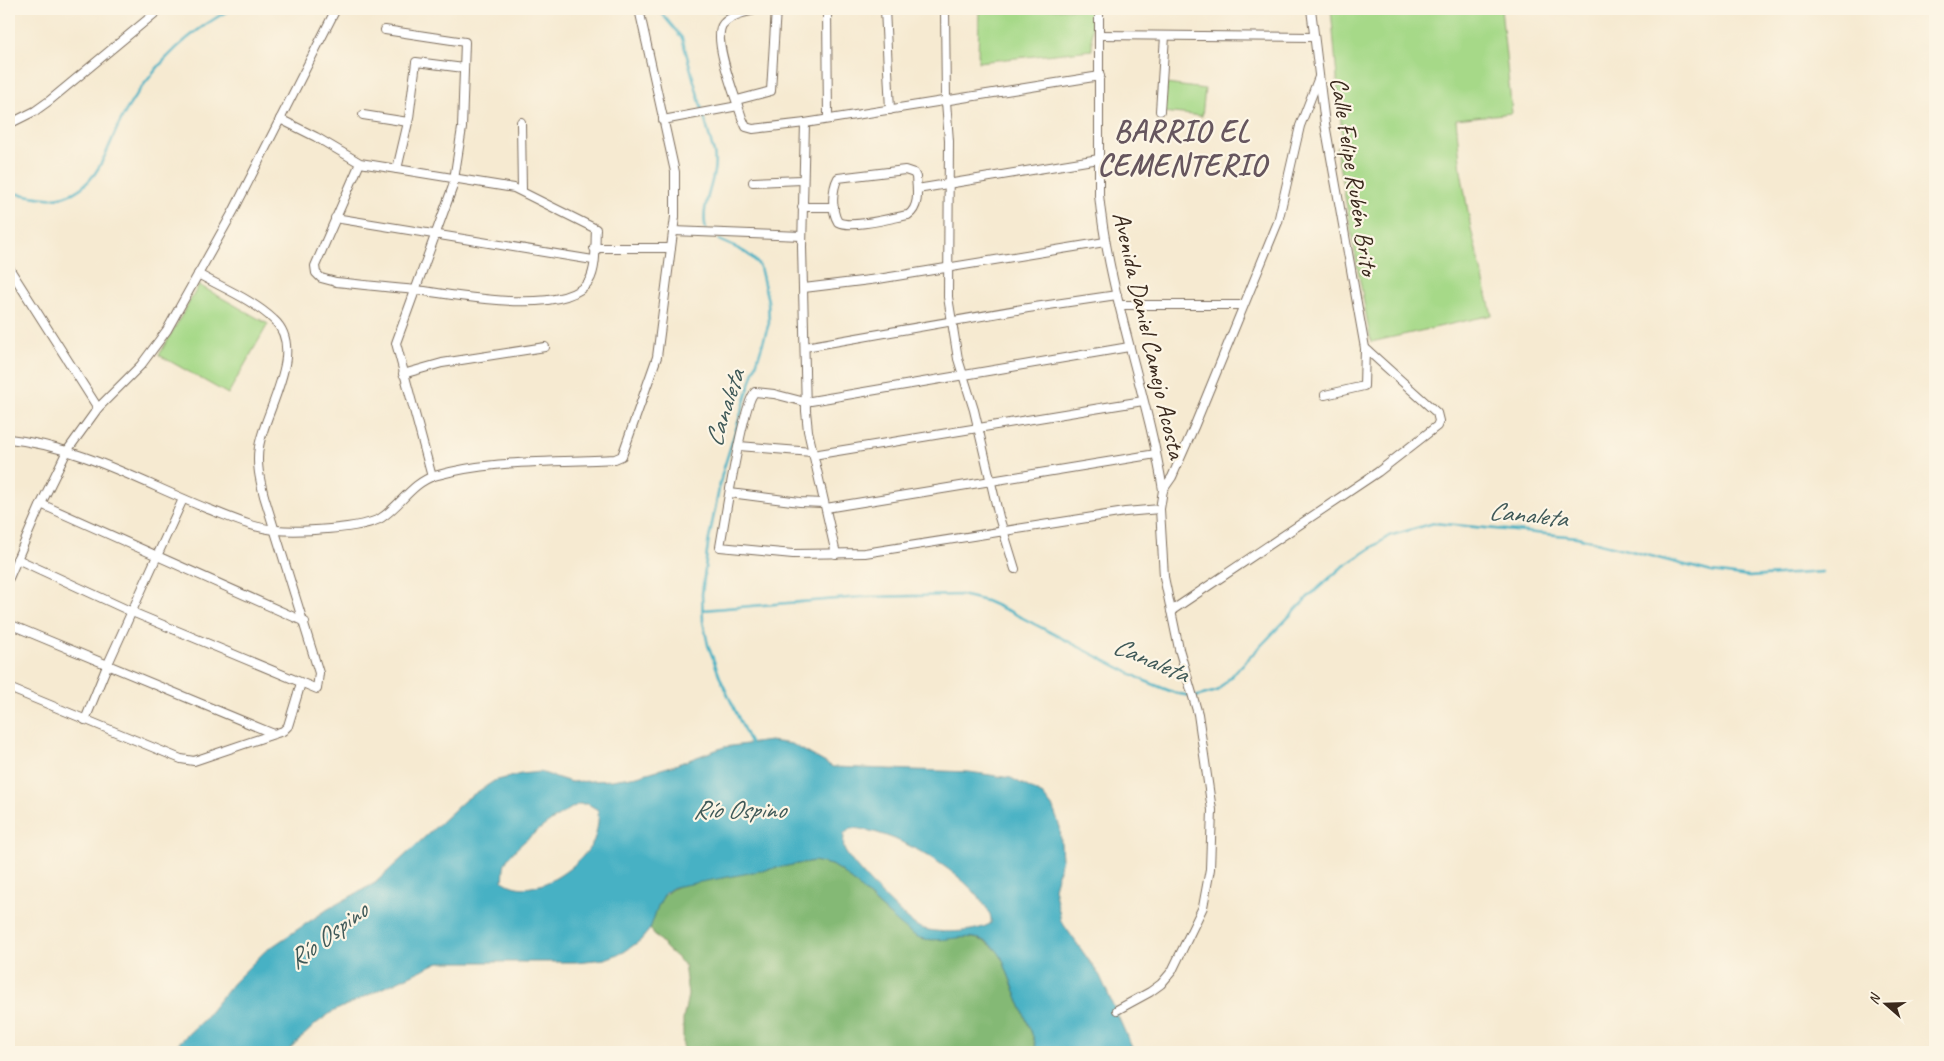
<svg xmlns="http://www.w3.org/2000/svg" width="1944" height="1061" font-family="Caveat,sans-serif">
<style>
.green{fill:#a6d988;stroke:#708253}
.forest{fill:#84b974;stroke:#607249}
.water{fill:#46b1c4;stroke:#406e71;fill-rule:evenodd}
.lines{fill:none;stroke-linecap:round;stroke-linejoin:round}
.stream{stroke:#46b1c4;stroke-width:2.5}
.minor-casing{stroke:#7c6d5d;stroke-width:10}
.minor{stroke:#fff;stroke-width:8}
.labels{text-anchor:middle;stroke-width:4.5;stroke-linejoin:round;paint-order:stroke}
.street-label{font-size:25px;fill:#3b2a1e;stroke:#fcf5e5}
.water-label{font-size:26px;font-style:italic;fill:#3f5958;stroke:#fcf5e5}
.district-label{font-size:30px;font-weight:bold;letter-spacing:1px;fill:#66565e;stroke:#fcf5e5}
</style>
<rect width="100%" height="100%" fill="#fcf5e5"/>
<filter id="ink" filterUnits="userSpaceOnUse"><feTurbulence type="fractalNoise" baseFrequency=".02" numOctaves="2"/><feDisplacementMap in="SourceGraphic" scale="10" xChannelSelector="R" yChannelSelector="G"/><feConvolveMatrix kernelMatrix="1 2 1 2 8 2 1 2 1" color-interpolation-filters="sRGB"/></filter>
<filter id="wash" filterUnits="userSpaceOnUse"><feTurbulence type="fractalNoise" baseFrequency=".0096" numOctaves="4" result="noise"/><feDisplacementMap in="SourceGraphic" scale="20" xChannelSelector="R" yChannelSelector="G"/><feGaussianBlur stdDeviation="1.12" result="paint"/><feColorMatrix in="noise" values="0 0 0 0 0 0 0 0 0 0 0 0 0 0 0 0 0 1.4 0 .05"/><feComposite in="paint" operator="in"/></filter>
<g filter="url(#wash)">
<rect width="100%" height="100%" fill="#f6ead1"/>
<g class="green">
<path d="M979,9H1092V50L978,62Z"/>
<path d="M1331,9H1501L1512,113L1456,119L1461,171L1471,229L1492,315L1371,342L1336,147L1343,146Z"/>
<path d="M1166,84L1205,89L1202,116L1163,112Z"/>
<path d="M199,285L268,324L228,394L159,355Z"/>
</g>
<path class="forest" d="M814,861L831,865L841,871C866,891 898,931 928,939C933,941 941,938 947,937C968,936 989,937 1001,956L1034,1039L1037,1052H683V1020L688,995L684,964L667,949L650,929C658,904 660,890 688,883Z"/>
<path class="water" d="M770,741L792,744L833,767L969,772L1011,778L1043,795L1053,808L1060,827L1062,859L1054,888L1061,921L1100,976L1134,1052H1037L1034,1039L1001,956C980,923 949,946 920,938C904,933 859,885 841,871L831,865L814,861L674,887L665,893L658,906L650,929L641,940L624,952L605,959L576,962H439L332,1012L317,1023L286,1052H169L203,1020L233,983L264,952L328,909L375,883L465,800L494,781L521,774L540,772L571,782L612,780L637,776L675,765L724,747ZM579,804H588L598,810C599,820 597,835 592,844C577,869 531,902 503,881C504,876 503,867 506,862C515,844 561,813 579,804ZM851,828C892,830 956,867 981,900C986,908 992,913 991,923C978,933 932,935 917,926C903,918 850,864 844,849C843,845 844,838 844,834Z"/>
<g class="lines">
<g class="stream">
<path d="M658,9L682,38L714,153C719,179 699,203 706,229"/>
<path d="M710,9L724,11L729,9"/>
<path d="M9,193C28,194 47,202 65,196C99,185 106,150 120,122C128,106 139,90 150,77C173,47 199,27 231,9"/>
<path d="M719,240C734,247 751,252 760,267L768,301L769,323L722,474L708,544L702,594L703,621L708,645L721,680L751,745"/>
<path d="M702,610L861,597L961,595L986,601L1011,612L1145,681L1175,693L1195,697L1217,691L1307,598L1341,568L1389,536L1434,523L1577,537L1712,572L1749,577L1822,572"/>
</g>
</g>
</g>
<g filter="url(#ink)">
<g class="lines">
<g class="minor-casing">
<g id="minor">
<path d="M759,9C747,12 732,14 723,24C711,38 737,101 742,118L746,127L753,129L805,123L1100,76"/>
<path d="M827,9L828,119"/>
<path d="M885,9L890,110"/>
<path d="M945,9L946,101L949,141L948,297L958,359L974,410L999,517L1015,569"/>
<path d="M1099,9V195C1109,296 1147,391 1163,490"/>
<path d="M1311,9L1325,124L1365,348L1364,386L1325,395"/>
<path d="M385,30L465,42L462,128L453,186L396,343L432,477"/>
<path d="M1099,35L1313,37"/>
<path d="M737,100L771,91L776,9"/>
<path d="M1160,111L1165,36"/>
<path d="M363,115L408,122"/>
<path d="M280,119L316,137L360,163L514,188L596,229C595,244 597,268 589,281C564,318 453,294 416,290C389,287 362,285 336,282L321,278L316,273L315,266L360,163"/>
<path d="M663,120L738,106"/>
<path d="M521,122L522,191"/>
<path d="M805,123L802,247L806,411L808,431L836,554"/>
<path d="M9,124L35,111L49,101L160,9"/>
<path d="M397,169L409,118L416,62L464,68"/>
<path d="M905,170L914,173L916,177C917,190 920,207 908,215C892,218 851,229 838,222C831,211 832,189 838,178Z"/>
<path d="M753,182L802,180"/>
<path d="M917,189L1099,159"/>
<path d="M802,207H834"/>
<path d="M335,218L593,260"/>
<path d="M673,231L802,236"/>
<path d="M594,248H671"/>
<path d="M9,268L98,408"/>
<path d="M804,288L878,279L1105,242"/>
<path d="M1119,305H1243"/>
<path d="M805,347L1028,308L1117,295"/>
<path d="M1129,347L805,402L774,394L755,392C743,401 724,525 720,547L793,554L865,553L1125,512L1160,509"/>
<path d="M403,374L442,363L545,347"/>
<path d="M9,439C79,446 143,483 208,509C230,517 252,528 276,530C299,532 362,529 381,518C400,506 412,483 434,476C493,459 555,463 615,459L622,456L657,357L675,217V172L639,9"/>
<path d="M739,446L812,452"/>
<path d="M813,455L1143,401"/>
<path d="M730,493L800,502L824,503"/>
<path d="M41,504L305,622"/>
<path d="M826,508L1156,454"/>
<path d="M17,559L132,612L317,689L319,673L264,496C260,480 256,464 259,447C264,412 307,350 274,320C253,300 223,288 198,274"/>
<path d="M9,578L41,504L67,451L98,408L141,365L167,330L234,210L336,9"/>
<path d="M1171,611L1378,472L1437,426L1439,421L1437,413L1365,348"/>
<path d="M9,624L274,734"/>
<path d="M9,688L181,759L194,761L283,731L288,726L301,683"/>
<path d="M85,720L107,666L183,499"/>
<path d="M1117,1010L1150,992L1161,984L1172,971L1203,907L1210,869L1212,810L1198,714L1179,649L1164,577L1160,509L1163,490L1172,477L1194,427L1278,222L1300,126L1319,77"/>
</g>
</g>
<use href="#minor" class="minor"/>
</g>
</g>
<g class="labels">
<g class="street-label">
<text transform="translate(1355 176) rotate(81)" y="9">Calle Felipe Rubén Brito</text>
<text transform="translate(1150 335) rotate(77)" y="9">Avenida Daniel Camejo Acosta</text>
</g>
<g class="water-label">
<text transform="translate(724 408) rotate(-72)" y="9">Canaleta</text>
<text transform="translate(1528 514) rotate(6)" y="9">Canaleta</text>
<text transform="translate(1151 659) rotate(23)" y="9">Canaleta</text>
<text x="739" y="818">Río Ospino</text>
<text transform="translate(327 935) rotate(-37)" y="9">Río Ospino</text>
</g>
<g class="district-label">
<text x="1182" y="141">BARRIO EL<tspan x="1182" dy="34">CEMENTERIO</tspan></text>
</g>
</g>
<rect width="1944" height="1061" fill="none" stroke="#fcf5e5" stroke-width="30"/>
<g transform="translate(1886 1004) rotate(290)" stroke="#fcf5e5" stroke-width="4" paint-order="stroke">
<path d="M0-4L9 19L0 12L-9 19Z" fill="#3b2a1e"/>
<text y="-8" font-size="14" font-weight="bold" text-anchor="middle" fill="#3b2a1e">N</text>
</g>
</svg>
